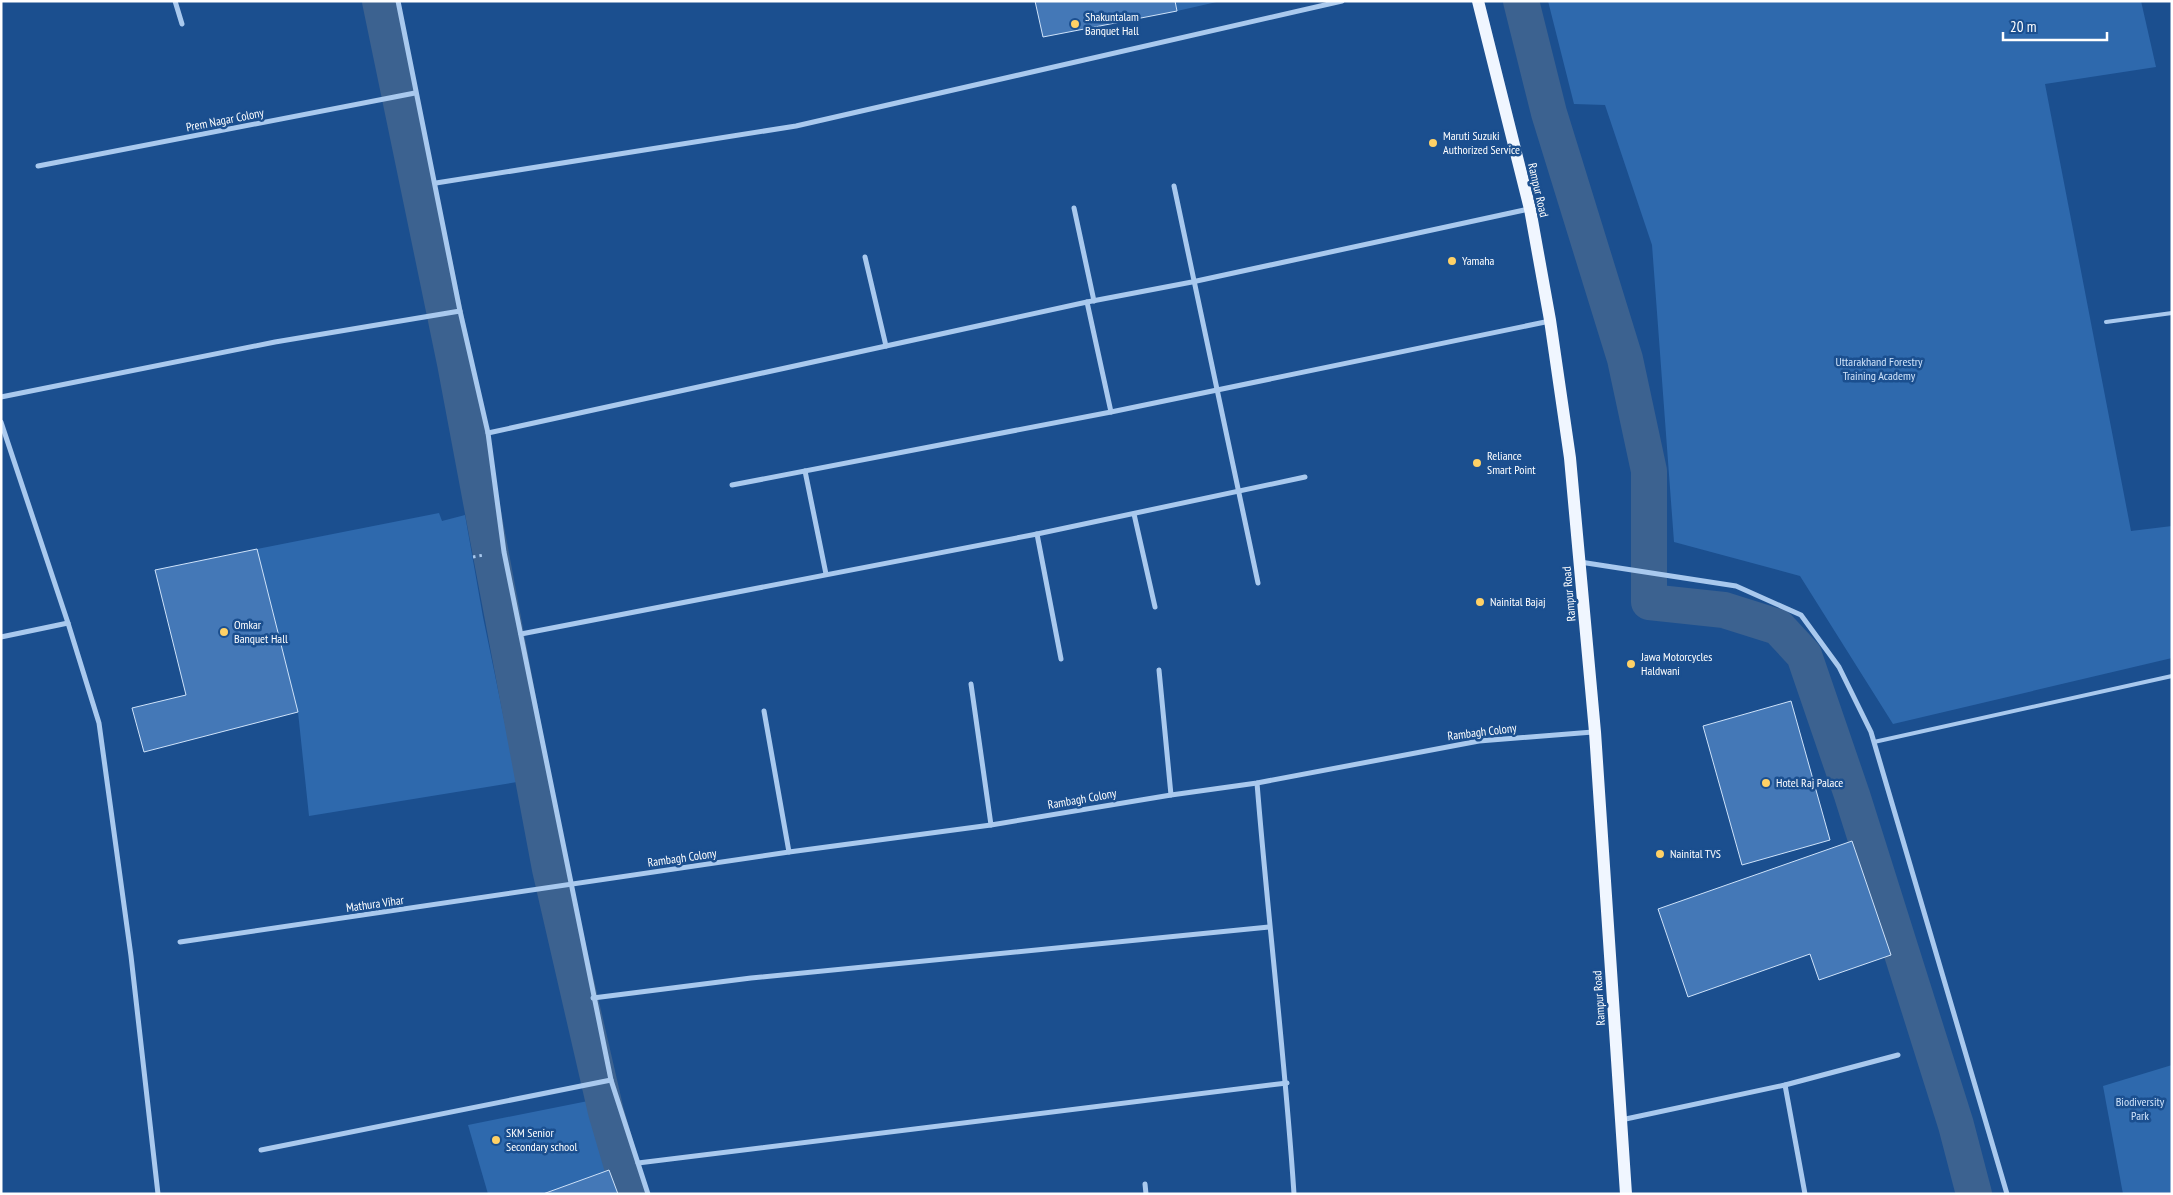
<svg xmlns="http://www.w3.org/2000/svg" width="2173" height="1195" font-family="'PT Sans Narrow',sans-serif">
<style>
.green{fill:#2e69ad}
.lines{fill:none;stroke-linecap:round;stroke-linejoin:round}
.canal{stroke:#3c6290;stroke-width:36}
.building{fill:#4478b7;stroke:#cfe3fa}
.path{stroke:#a9c9ee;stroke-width:3;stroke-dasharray:2.5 4;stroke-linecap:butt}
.lane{stroke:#a9c9ee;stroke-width:4}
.street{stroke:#a9c9ee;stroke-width:5}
.primary{stroke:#f0f6ff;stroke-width:12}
.poi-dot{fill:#ffd166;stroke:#1b4f8f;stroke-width:2}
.labels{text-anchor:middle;stroke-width:5;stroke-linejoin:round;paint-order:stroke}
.poi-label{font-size:12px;fill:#fff;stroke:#1b4f8f;text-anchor:start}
.street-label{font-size:12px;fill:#fff;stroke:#1b4f8f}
.park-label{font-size:12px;fill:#cfe3fa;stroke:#1b4f8f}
</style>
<rect width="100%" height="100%" fill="#1b4f8f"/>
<g class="green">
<path d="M1175,1H1221L1177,11Z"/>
<path d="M1548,1H2141L2156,67L2045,84L2131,531L2172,526V658L1893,724L1800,576L1674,542L1652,245L1605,105L1574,104Z"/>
<path d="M439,513L442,521L465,515L483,617L517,782L309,816L298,712L257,549Z"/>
<path d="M2172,1065V1194H2123L2103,1086Z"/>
<path d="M588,1101L609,1170L543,1194H488L468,1125Z"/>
</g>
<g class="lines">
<g class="canal">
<path d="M380,1L455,363L550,869L606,1112L630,1194"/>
<path d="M1521,1L1549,113L1625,359L1649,471V602L1724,610L1778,627L1804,655L1852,795L1956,1125L1974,1194"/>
</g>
</g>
<g class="building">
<path d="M1035,1H1175L1177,11L1043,37Z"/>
<path d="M257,549L298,712L144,752L132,708L186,695L155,570Z"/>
<path d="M1791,701L1830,840L1742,865L1703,726Z"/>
<path d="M1852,841L1891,955L1819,980L1810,954L1688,997L1658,909Z"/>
<path d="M609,1170L618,1194H543Z"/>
</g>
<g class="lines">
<path class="path" d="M473,557L484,555"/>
<g class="lane">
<path d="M2106,322L2172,313"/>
<path d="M1874,742L2172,676"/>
</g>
<g class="street">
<path d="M175,1L182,24"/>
<path d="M398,1L460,311L488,433L504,552L611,1080L648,1194"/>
<path d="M38,166L415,93"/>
<path d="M436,183L796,126L1342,1"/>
<path d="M1174,186L1258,583"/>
<path d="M1074,208L1094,301"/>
<path d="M865,257L886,346"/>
<path d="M1087,302L1111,412"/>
<path d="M1,397L275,342L460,311"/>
<path d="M1,422L68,623L99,723L131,956L158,1194"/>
<path d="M488,433L1087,302L1192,282L1529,209"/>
<path d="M805,471L826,574"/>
<path d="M732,485L1111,412L1550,321"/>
<path d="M1134,514L1155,607"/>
<path d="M1037,534L1061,659"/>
<path d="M1580,562L1736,586L1801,615L1839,667L1871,732L2007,1194"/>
<path d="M521,634L1037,534L1305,477"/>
<path d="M1,637L68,623"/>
<path d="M1159,670L1171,795"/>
<path d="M971,684L991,825"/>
<path d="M764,711L789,852"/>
<path d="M1257,783C1268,920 1285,1057 1294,1194"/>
<path d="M180,942L789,852L991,825L1171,795L1257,783L1479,741L1593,732"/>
<path d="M593,998L751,978L1269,927"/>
<path d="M1785,1085L1805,1194"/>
<path d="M1621,1120L1785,1085L1898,1055"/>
<path d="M261,1150L611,1080"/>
<path d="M638,1163L1287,1083"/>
<path d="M1145,1184L1146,1194"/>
</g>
<path class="primary" d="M1478,1L1530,209L1550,320L1570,458L1595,732L1626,1194"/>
</g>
<g class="poi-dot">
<circle cx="1075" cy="24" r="5"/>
<circle cx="1433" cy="143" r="5"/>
<circle cx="1452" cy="261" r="5"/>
<circle cx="1477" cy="463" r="5"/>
<circle cx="1480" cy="602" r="5"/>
<circle cx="224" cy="632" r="5"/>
<circle cx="1631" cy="664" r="5"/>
<circle cx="1766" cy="783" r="5"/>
<circle cx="1660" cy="854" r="5"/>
<circle cx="496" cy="1140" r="5"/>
</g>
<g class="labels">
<g class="poi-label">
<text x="1085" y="21">Shakuntalam<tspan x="1085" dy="14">Banquet Hall</tspan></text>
<text x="1443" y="140">Maruti Suzuki<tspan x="1443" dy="14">Authorized Service</tspan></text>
<text x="1462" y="265">Yamaha</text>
<text x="1487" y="460">Reliance<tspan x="1487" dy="14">Smart Point</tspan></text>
<text x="1490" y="606">Nainital Bajaj</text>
<text x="234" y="629">Omkar<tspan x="234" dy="14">Banquet Hall</tspan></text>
<text x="1641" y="661">Jawa Motorcycles<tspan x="1641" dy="14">Haldwani</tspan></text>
<text x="1776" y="787">Hotel Raj Palace</text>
<text x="1670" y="858">Nainital TVS</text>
<text x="506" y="1137">SKM Senior<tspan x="506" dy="14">Secondary school</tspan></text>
</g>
<g class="street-label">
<text transform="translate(225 120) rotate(-11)" y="4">Prem Nagar Colony</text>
<text transform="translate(1538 190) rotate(77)" y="4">Rampur Road</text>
<text transform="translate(1569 594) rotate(-95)" y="4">Rampur Road</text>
<text transform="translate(1482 732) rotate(-7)" y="4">Rambagh Colony</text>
<text transform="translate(1082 799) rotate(-10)" y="4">Rambagh Colony</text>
<text transform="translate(682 858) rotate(-8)" y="4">Rambagh Colony</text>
<text transform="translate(375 904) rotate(-8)" y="4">Mathura Vihar</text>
<text transform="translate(1599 998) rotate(-94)" y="4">Rampur Road</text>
</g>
<g class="park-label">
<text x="1879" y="366">Uttarakhand Forestry<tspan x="1879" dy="14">Training Academy</tspan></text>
<text x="2140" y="1106">Biodiversity<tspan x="2140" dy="14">Park</tspan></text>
</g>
</g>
<rect width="2173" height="1195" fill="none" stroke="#ffffff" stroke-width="5"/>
<path d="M2003 32v8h104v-8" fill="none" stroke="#ffffff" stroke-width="2.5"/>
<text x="2010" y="32" font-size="15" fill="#ffffff" stroke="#1b4f8f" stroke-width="4" paint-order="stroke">20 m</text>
</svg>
